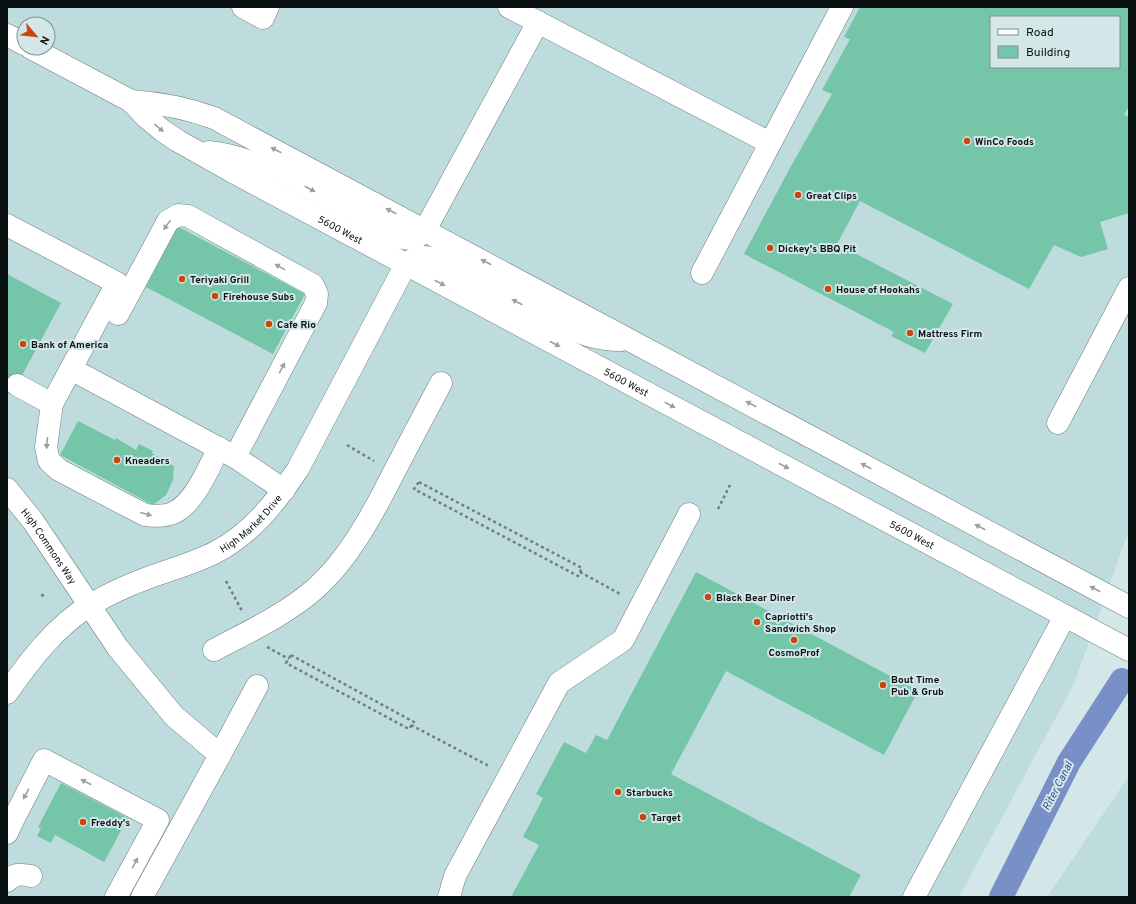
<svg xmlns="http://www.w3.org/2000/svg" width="1136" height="904" font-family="Overpass,sans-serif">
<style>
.built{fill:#bedcde;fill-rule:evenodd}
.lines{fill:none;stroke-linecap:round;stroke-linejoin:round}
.canal{stroke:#798fc8;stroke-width:24}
.building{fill:#75c5a8;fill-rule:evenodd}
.minor-casing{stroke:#6d7f80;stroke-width:23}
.major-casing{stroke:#6d7f80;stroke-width:23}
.path{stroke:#707e80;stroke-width:2.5;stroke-dasharray:3 3;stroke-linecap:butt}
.minor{stroke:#fff;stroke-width:22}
.major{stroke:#fff;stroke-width:22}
.oneway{fill:#9da0a0}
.poi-dot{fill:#cb450c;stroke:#d3e7e9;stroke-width:1.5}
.labels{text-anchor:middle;stroke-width:4;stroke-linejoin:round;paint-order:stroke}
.poi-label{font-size:10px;font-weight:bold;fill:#0a1112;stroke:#d3e7e9;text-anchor:start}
.street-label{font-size:10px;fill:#0a1112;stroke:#d3e7e9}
.water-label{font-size:11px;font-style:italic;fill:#364f95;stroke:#d3e7e9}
</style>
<rect width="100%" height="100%" fill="#d3e7e9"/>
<g class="built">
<path d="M7,7H1129V530L1074,684L959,897H7ZM991,17H1119V67H991ZM24,24H48V48H24Z"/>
<path d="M1129,776V897H1047Z"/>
</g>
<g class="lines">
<path class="canal" d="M1001,897L1069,762L1122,680"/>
</g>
<g class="building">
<path d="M860,7H1129V106L1124,115L1129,117V213L1100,222L1108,249L1081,257L1054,245L1029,289L860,201L837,244L953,304L925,353L891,336L894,332L744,254L791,166L832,94L822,90L850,39L844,37ZM991,17H1119V67H991Z"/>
<path d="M177,226L305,294L273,354L146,287Z"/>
<path d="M7,274L61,303L12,394L7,391Z"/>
<path d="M78,421L115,440L116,438L136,450L139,444L153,451L152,453L174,466L173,480L166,495L153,505L60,455Z"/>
<path d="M696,572L918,691L884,755L726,671L671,774L861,875L849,897H511L539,845L523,837L543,798L536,794L564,742L586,753L596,735L607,740Z"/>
<path d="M61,783L128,818L104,862L55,835L51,843L37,836L41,828L38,827Z"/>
</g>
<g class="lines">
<g class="minor-casing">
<g id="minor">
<path d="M243,7L263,18L268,7"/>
<path d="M509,7L770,143"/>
<path d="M7,225L117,283L52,404L46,447L49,461L59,470L145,515C155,516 166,517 175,512C196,501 208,468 219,448"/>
<path d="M425,230L538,22"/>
<path d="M702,273L842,7"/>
<path d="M118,314L168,221L178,215L188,216L313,285L317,294L316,303L235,457"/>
<path d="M71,369L235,457L284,490"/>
<path d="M17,385L52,404"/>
<path d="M1058,423L1129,288"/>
<path id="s1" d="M7,489L33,521L118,648L174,716L220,755"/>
<path d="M214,650C248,632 285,615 315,589C347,561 371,517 390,480C407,447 424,415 441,383"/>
<path id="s2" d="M7,693C30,660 55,627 90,605C107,595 126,586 145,579C168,570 193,564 216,552C252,533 276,502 298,469L406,264"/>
<path d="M7,833L11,824L44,760L158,820L116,897"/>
<path d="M7,881C15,873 21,874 31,876"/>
<path d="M142,897L220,755L257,686"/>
<path d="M449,897L455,876L559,683L623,640L689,514"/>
<path d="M914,897L1065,616"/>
</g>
</g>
<g class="major-casing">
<g id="major">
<path d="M7,35L24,44"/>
<path id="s3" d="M31,48L131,101L146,117L163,131L178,141L233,172L1129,650"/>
<path d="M131,101C160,103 187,108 214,118L1129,607"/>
<path d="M209,152C234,155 256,163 279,172L402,238C413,240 419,238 425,230"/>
<path d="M406,264C417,255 424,256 438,259L555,323C576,332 597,340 621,340"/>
</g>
</g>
<g class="path">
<path d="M347,445L374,461"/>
<path d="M419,482L582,568L578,576L414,489Z"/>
<path d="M718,509L730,485"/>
<path d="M580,572L622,595"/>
<path d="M226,581L242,611"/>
<path d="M41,595L47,596"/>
<path d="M267,647L289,659"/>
<path d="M291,655L414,722L409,729L286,663Z"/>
<path d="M411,725L489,766"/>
</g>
<use href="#minor" class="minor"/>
<use href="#major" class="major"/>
</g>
<defs><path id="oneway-solid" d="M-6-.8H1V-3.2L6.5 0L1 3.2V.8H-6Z"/></defs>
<g class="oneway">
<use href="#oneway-solid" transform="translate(159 128) rotate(39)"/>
<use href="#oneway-solid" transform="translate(276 150) rotate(-152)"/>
<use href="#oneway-solid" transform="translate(310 189) rotate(28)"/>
<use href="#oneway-solid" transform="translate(391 211) rotate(-152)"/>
<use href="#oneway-solid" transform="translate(167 225) rotate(125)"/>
<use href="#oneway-solid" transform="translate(486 262) rotate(-152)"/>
<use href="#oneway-solid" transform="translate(280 267) rotate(-151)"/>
<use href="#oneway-solid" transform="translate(440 283) rotate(28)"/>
<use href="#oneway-solid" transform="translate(517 302) rotate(-152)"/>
<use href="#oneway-solid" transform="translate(555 344) rotate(28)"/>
<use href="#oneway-solid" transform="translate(282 368) rotate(-62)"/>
<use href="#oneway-solid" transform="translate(751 404) rotate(-152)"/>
<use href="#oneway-solid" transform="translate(670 405) rotate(28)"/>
<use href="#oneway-solid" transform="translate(47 443) rotate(95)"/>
<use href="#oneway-solid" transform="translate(784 466) rotate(28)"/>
<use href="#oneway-solid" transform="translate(866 466) rotate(-152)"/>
<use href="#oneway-solid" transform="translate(146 514) rotate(15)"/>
<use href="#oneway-solid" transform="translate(980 527) rotate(-152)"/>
<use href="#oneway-solid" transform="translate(1095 589) rotate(-152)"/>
<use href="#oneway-solid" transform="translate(86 782) rotate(-152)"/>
<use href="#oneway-solid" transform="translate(26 794) rotate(118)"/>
<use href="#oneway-solid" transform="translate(135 863) rotate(-62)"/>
</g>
<g class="poi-dot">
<circle cx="967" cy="141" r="4"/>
<circle cx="798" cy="195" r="4"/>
<circle cx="770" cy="248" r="4"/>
<circle cx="182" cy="279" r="4"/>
<circle cx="828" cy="289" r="4"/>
<circle cx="215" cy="296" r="4"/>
<circle cx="269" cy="324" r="4"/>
<circle cx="910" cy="333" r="4"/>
<circle cx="23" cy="344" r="4"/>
<circle cx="117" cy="460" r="4"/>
<circle cx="708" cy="597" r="4"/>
<circle cx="757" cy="622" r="4"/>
<circle cx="794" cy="640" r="4"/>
<circle cx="883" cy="685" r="4"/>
<circle cx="618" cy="792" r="4"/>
<circle cx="643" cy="817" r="4"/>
<circle cx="83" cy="822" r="4"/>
</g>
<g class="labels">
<g class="poi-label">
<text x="975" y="145">WinCo Foods</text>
<text x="806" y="199">Great Clips</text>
<text x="778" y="252">Dickey's BBQ Pit</text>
<text x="190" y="283">Teriyaki Grill</text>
<text x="836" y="293">House of Hookahs</text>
<text x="223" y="300">Firehouse Subs</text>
<text x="277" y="328">Cafe Rio</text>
<text x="918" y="337">Mattress Firm</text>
<text x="31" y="348">Bank of America</text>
<text x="125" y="464">Kneaders</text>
<text x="716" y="601">Black Bear Diner</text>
<text x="765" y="620">Capriotti's<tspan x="765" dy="12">Sandwich Shop</tspan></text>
<text x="794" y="656" text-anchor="middle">CosmoProf</text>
<text x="891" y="683">Bout Time<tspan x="891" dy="12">Pub &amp; Grub</tspan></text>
<text x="626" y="796">Starbucks</text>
<text x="651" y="821">Target</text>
<text x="91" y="826">Freddy's</text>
</g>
<g class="street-label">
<text dy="4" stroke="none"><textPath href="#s3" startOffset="360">5600 West</textPath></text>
<text dy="4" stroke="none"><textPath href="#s3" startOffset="684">5600 West</textPath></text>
<text dy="4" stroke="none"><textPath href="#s2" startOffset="304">High Market Drive</textPath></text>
<text dy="4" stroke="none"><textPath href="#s3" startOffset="1008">5600 West</textPath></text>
<text dy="4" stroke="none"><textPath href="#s1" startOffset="71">High Commons Way</textPath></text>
</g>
<g class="water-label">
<text transform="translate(1057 786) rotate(-63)" y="4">Riter Canal</text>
</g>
</g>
<rect width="1136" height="904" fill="none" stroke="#0a1112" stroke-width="16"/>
<rect x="990" y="16" width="130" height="52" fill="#d3e7e9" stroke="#839193"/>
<rect x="998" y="29" width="20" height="6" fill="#ffffff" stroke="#839193"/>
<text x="1026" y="36" font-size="12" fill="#0a1112">Road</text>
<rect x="998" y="46" width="20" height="12" fill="#75c5a8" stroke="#839193"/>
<text x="1026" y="56" font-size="12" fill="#0a1112">Building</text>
<g transform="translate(36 36) rotate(118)"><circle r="19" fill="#d3e7e9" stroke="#839193"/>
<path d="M0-3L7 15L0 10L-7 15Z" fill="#cb450c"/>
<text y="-6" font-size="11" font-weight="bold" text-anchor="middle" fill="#0a1112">N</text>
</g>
</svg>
